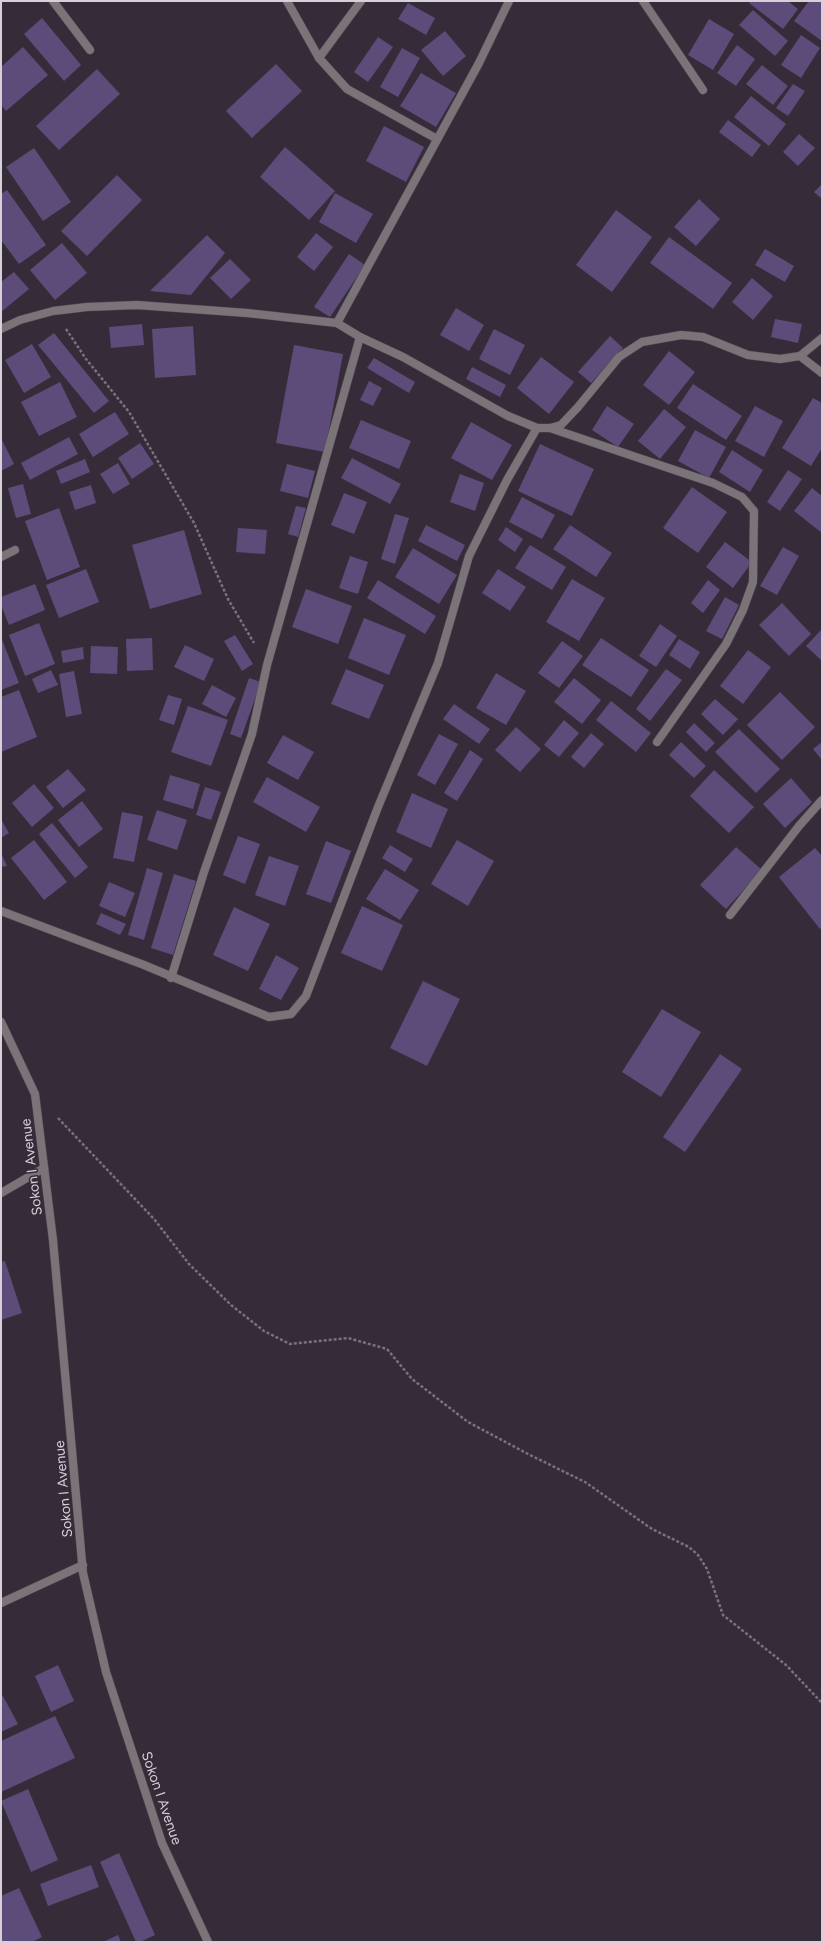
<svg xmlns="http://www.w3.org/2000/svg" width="823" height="1943" font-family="Figtree,sans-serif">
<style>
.building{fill:#5d4b79}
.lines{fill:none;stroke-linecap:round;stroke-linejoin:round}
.service-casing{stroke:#534a56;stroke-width:9}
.minor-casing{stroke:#534a56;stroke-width:9}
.tertiary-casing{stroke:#534a56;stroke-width:9}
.path{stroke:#79717c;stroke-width:2.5;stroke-dasharray:3 2;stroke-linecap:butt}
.service{stroke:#7a7378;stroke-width:8}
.minor{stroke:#7a7378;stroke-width:8}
.tertiary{stroke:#7a7378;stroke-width:8}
.labels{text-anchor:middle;stroke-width:3;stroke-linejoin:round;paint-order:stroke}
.street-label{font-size:14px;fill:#d6d0d8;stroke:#362c39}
</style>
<rect width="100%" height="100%" fill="#362c39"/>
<g class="building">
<path d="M751,1H788L798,9L783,29L749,3Z"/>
<path d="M809,1H822V41L794,21Z"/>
<path d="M408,3L435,18L426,35L398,19Z"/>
<path d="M753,10L788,41L775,56L739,25Z"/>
<path d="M42,18L81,65L64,81L24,34Z"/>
<path d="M709,19L734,34L713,70L688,55Z"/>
<path d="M445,31L466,56L443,76L421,50Z"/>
<path d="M801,35L820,48L801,78L781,65Z"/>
<path d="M378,37L393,47L368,82L354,72Z"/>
<path d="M737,45L755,59L736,86L717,73Z"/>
<path d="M23,47L48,75L6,111L1,105V67Z"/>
<path d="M402,48L420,58L398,97L380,87Z"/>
<path d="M276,64L302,91L252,138L226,111Z"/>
<path d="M762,65L788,86L773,105L746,84Z"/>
<path d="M97,69L120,94L59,150L36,126Z"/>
<path d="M421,73L456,93L436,127L400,106Z"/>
<path d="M793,84L805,91L788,116L776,108Z"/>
<path d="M751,96L786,124L769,146L734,117Z"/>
<path d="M728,120L761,145L752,157L719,132Z"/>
<path d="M384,126L424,147L406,182L366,161Z"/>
<path d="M799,134L815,148L798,166L783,152Z"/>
<path d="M285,147L335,191L309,220L260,177Z"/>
<path d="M34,148L71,202L43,221L6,167Z"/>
<path d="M117,175L142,200L87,256L61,231Z"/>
<path d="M822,184V199L814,192Z"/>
<path d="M7,190L46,245L19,264L1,240V194Z"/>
<path d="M335,193L373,214L356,243L319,222Z"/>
<path d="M699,199L720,219L696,246L674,227Z"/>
<path d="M616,210L652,237L612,292L576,265Z"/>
<path d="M316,233L333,247L314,271L297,257Z"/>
<path d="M207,235L225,253L191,295L150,291Z"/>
<path d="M669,237L732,283L713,309L650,263Z"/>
<path d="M62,243L87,273L55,300L30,270Z"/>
<path d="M765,249L794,266L785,282L755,265Z"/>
<path d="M349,254L365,265L330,317L314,307Z"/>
<path d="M230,259L251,280L231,299L210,278Z"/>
<path d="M14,272L29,289L1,312V282Z"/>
<path d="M752,278L773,296L753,320L732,302Z"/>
<path d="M456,308L484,325L469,351L440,335Z"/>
<path d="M775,319L802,324L798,343L771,337Z"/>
<path d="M142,324L144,345L111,348L109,327Z"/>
<path d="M193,326L196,375L155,378L152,329Z"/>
<path d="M494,329L525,345L510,375L479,359Z"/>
<path d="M54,333L109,401L94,413L38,345Z"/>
<path d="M610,336L623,348L591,383L578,372Z"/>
<path d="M32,344L51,377L24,393L5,360Z"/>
<path d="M294,345L343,354L325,452L276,443Z"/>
<path d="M669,351L695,372L669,405L643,385Z"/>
<path d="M541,357L574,382L549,414L517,388Z"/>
<path d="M374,358L415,382L409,393L367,368Z"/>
<path d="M472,367L506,385L500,397L466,379Z"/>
<path d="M369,381L382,388L373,406L360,400Z"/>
<path d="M60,382L77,417L39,436L21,402Z"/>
<path d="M693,384L742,416L726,440L677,408Z"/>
<path d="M813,398L822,403V448L811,466L782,448Z"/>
<path d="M607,406L634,424L618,447L592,430Z"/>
<path d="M755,406L783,421L764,457L735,441Z"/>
<path d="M664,409L686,427L660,459L638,441Z"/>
<path d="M115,412L129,434L93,457L79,434Z"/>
<path d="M361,420L411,441L399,469L349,448Z"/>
<path d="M471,422L512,445L492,480L451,458Z"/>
<path d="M695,430L726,447L709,478L678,461Z"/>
<path d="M69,437L78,454L30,480L21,463Z"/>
<path d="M1,438L14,464L1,471Z"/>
<path d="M140,443L154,464L132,479L118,458Z"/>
<path d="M540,444L594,469L572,516L518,491Z"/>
<path d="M732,450L763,470L750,492L719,472Z"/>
<path d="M352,458L401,484L390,504L341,478Z"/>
<path d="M85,459L90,472L61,484L56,471Z"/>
<path d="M118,463L130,484L113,494L100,474Z"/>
<path d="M287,464L315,471L308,498L280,491Z"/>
<path d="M788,470L802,479L780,511L767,502Z"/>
<path d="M460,474L484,483L475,511L450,502Z"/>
<path d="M23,484L31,514L16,518L8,488Z"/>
<path d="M91,485L96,503L75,510L69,492Z"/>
<path d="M692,487L727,512L698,553L663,528Z"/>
<path d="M812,488L822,496V533L794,511Z"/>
<path d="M344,493L367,502L354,534L331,525Z"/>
<path d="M522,497L555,515L542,539L509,522Z"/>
<path d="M296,506L306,508L298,537L288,534Z"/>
<path d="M59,508L80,567L47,580L25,521Z"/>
<path d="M395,514L409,518L395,564L381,559Z"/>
<path d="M426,525L465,545L457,561L418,541Z"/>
<path d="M570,525L612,553L596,577L553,549Z"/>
<path d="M506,527L523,539L515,552L498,540Z"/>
<path d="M238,528L267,530L265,554L236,552Z"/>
<path d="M184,530L202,594L150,609L132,545Z"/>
<path d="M725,542L752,562L733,588L706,567Z"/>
<path d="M530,545L566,567L552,590L515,568Z"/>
<path d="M783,547L799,556L777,595L760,586Z"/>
<path d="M413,548L457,575L439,604L395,577Z"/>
<path d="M350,556L368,562L358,594L339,588Z"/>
<path d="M86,569L99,602L59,618L46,585Z"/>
<path d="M498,569L526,587L510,611L482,593Z"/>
<path d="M572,579L605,598L579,641L546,622Z"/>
<path d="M378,580L436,616L425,634L367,598Z"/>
<path d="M708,580L720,590L703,613L691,603Z"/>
<path d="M35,584L45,610L9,625L1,605V597Z"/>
<path d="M306,589L352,606L338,644L292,627Z"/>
<path d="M725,597L739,605L722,639L706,631Z"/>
<path d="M782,603L811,634L789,656L759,625Z"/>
<path d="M364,618L406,635L389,675L348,658Z"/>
<path d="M39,623L55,664L25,676L9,635Z"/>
<path d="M660,624L677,636L656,667L639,656Z"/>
<path d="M822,629V661L806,646Z"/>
<path d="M235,635L253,664L242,671L224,641Z"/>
<path d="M1,637L19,683L1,690Z"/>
<path d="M152,638L153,670L127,671L126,639Z"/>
<path d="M601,638L649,670L631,697L582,665Z"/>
<path d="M679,639L700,652L690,669L669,655Z"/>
<path d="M562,641L583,656L559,688L538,673Z"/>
<path d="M185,645L214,659L204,681L174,667Z"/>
<path d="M91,646L118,647L117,674L90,673Z"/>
<path d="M83,647L84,659L63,663L61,651Z"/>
<path d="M748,650L771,667L743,704L720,686Z"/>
<path d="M346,669L384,685L369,719L331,704Z"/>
<path d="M666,669L682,680L650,721L636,709Z"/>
<path d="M51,670L58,685L38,693L32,679Z"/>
<path d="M74,671L82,714L66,717L59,674Z"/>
<path d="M496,673L526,691L506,725L476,708Z"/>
<path d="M249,678L261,682L241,738L230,734Z"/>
<path d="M574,678L601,700L582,724L554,702Z"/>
<path d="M212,685L236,698L226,717L202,704Z"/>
<path d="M19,690L37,737L1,752V697Z"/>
<path d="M780,692L815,727L782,760L747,725Z"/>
<path d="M168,695L182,699L174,725L159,720Z"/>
<path d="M715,699L738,719L723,735L701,714Z"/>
<path d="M611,701L651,733L636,752L596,720Z"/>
<path d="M454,704L490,729L479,744L443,719Z"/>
<path d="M188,706L228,720L211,766L171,752Z"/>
<path d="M564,720L579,733L559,757L544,745Z"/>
<path d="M694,723L715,743L706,752L686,732Z"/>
<path d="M516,727L541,749L520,772L495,750Z"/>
<path d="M739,729L780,769L756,793L715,752Z"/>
<path d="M591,733L604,744L584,768L571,757Z"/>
<path d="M439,734L458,744L435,785L417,775Z"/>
<path d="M283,735L314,752L298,780L267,763Z"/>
<path d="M681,742L706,766L694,778L669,755Z"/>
<path d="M822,742V760L813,749Z"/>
<path d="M470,750L483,759L457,801L444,793Z"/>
<path d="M68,769L86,790L63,808L46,787Z"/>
<path d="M714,770L754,807L729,833L690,796Z"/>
<path d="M170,775L200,784L193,809L163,800Z"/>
<path d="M267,777L320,807L306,832L253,802Z"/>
<path d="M791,778L812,802L785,828L763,804Z"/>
<path d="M34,784L54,808L32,827L12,803Z"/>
<path d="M205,787L221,792L211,820L196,815Z"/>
<path d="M412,793L448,809L431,848L396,832Z"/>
<path d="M82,801L103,829L79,847L58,820Z"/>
<path d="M157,810L187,820L177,850L147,840Z"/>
<path d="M122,812L143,816L134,862L113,858Z"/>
<path d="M1,819L9,833L1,838Z"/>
<path d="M52,823L88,867L75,878L39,834Z"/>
<path d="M238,836L260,844L245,884L223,875Z"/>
<path d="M34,840L67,882L44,900L11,858Z"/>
<path d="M457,840L494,861L468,906L431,884Z"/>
<path d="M326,841L351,851L331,903L306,894Z"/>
<path d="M390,845L413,859L405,872L382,858Z"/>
<path d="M736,847L762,870L726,909L700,885Z"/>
<path d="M815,848L822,856V927L820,929L779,877Z"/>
<path d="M1,853L7,866L1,867Z"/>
<path d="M269,856L299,866L285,906L255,895Z"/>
<path d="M147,868L163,873L144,940L128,935Z"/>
<path d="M385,869L419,890L400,920L366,899Z"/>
<path d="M174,874L196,881L173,955L151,948Z"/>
<path d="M109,882L135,893L125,917L99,906Z"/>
<path d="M362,906L403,925L382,971L341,953Z"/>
<path d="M234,907L270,924L248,971L213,955Z"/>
<path d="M101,913L126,924L120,935L96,924Z"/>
<path d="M276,955L299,968L281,1000L259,989Z"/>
<path d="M423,981L460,999L427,1066L390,1048Z"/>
<path d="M662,1009L701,1032L661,1097L622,1072Z"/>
<path d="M720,1054L742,1069L685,1152L663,1137Z"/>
<path d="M5,1261L22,1313L1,1320V1262Z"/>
<path d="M58,1665L74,1701L51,1712L35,1676Z"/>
<path d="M3,1696L18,1724L1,1732V1697Z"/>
<path d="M55,1716L75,1758L1,1792V1741Z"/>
<path d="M28,1789L58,1860L31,1872L1,1801Z"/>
<path d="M119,1853L155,1935L140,1942H136L100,1862Z"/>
<path d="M91,1865L99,1887L48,1906L40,1884Z"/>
<path d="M19,1888L42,1937L32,1942H1V1896Z"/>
<path d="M118,1935L121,1942H103Z"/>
</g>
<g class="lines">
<g class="service-casing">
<path id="service" d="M53,1L90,50"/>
</g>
<g class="minor-casing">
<g id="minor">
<path d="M287,1L319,58L347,89L437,139"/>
<path d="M643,1L703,90"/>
<path d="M319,58L361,1"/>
<path d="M337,323L479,63L509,1"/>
<path d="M1,329L20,320L53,311L87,307L137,305L247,313L337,323L360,337L403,357L508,416L537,428H550L561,425L578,407L619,357L642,342L681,335L703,337L748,355L780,359L800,356L822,338"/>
<path d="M800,356L822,373"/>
<path d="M550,428L713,483L742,497L754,511L753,582L743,610L726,644L657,742"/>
<path d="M1,557L15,550"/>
<path d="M1,911L144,965L269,1017L291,1014L306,996L378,807L438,663L469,556L507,480L537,428"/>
<path d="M730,915L799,826L822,800"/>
<path d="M171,978L204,872L252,734L267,665L360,337"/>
<path d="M1,1193L44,1168"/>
<path d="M1,1603L83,1565"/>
</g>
</g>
<g class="tertiary-casing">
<path id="tertiary" d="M1,1022L35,1094L53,1240L83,1573L106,1672L162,1843L208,1942"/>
</g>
<g class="path">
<path d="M66,329L86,359L129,412L194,523L228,599L254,643"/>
<path d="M58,1118L154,1219L189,1264L231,1305L264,1331L290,1344L348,1338L387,1349L412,1379L468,1422L528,1454L585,1482L652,1529L689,1547L698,1555L707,1569L723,1615L786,1665L822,1703"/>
</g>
<use href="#service" class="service"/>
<use href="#minor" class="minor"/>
<use href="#tertiary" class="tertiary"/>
</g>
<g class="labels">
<g class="street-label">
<text transform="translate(31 1167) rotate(-97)" y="5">Sokon I Avenue</text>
<text transform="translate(63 1489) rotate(-95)" y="5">Sokon I Avenue</text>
<text transform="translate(162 1798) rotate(71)" y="5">Sokon I Avenue</text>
</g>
</g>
<rect width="823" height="1943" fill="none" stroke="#d6d0d8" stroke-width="4"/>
</svg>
